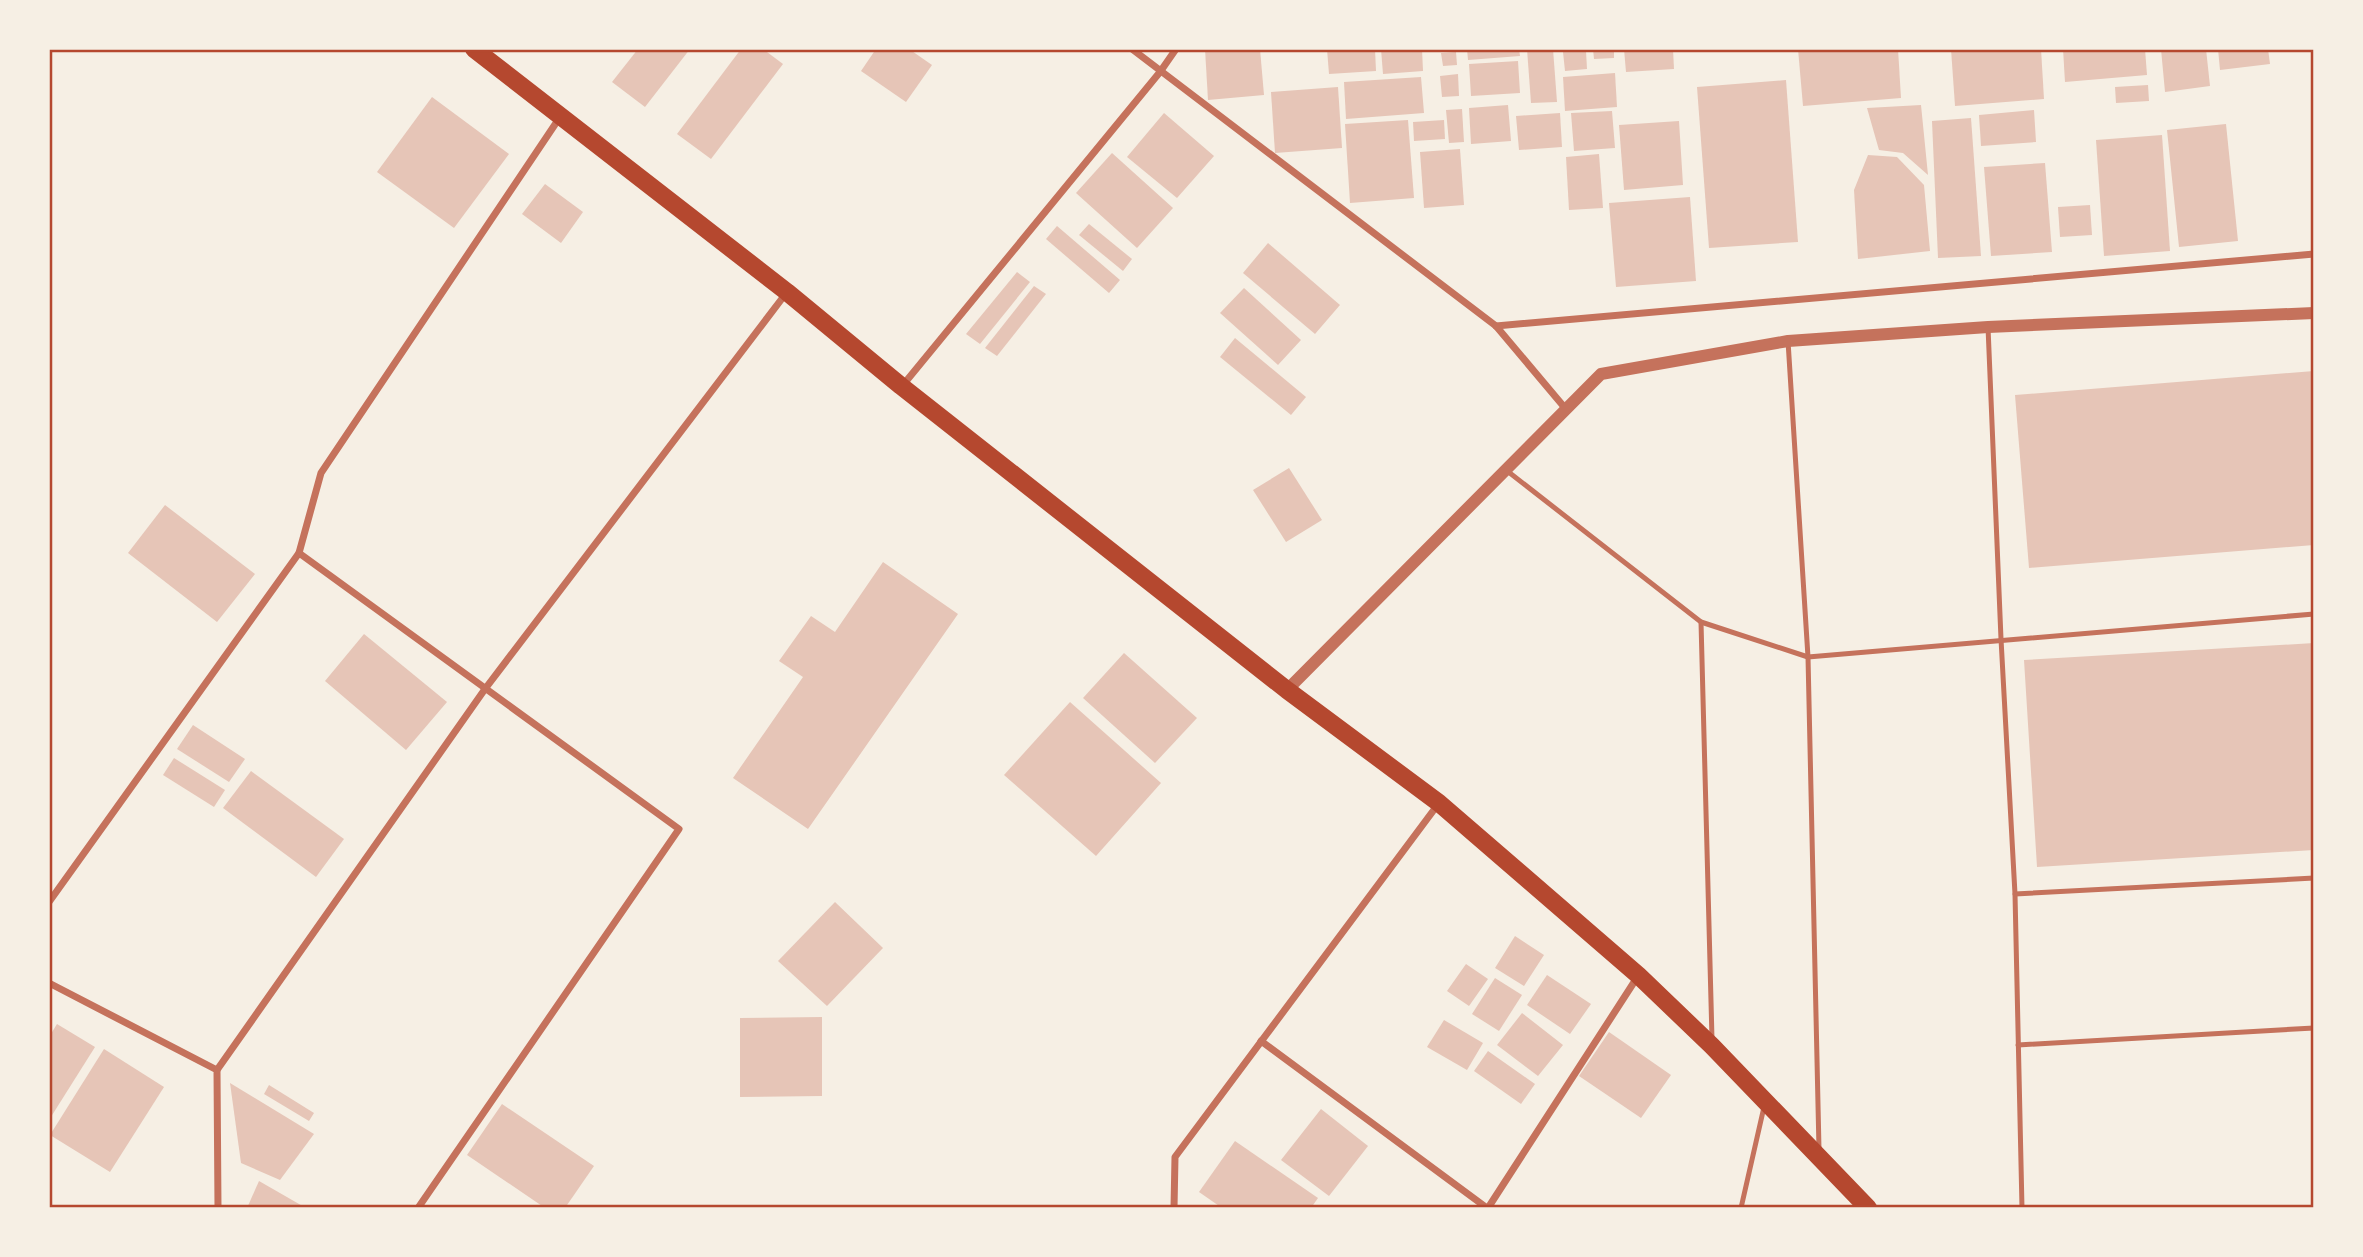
<svg xmlns="http://www.w3.org/2000/svg" width="2363" height="1257" font-family="'Archivo Narrow',sans-serif">
<style>
.building{fill:#e6c5b7}
.lines{fill:none;stroke-linecap:round;stroke-linejoin:round}
.service{stroke:#c5725c;stroke-width:5}
.minor{stroke:#c5725c;stroke-width:7}
.tertiary{stroke:#c5725c;stroke-width:12}
.primary{stroke:#b5482f;stroke-width:18}
.neatline{fill:none;stroke:#b5482f;stroke-width:2.5}
</style>
<rect width="100%" height="100%" fill="#f6efe4"/>
<g class="building">
<path d="M638,49H690L645,107L612,82Z"/>
<path d="M741,49H763L783,64L711,159L677,134Z"/>
<path d="M876,49H909L932,65L906,102L861,71Z"/>
<path d="M1205,49H1260L1264,95L1208,100Z"/>
<path d="M1327,49H1375L1376,71L1329,74Z"/>
<path d="M1381,49H1422L1423,71L1383,74Z"/>
<path d="M1467,49H1519L1520,56L1468,60Z"/>
<path d="M1527,49H1553L1557,102L1531,103Z"/>
<path d="M1593,49H1614V58L1594,59Z"/>
<path d="M1624,49H1673L1674,69L1626,72Z"/>
<path d="M1798,49H1898L1901,98L1803,106Z"/>
<path d="M1951,49H2041L2044,99L1955,106Z"/>
<path d="M2063,49H2145L2147,75L2065,82Z"/>
<path d="M2161,49H2206L2210,86L2165,92Z"/>
<path d="M2218,49H2268L2270,64L2220,70Z"/>
<path d="M1586,51L1587,69L1565,71L1563,52Z"/>
<path d="M1456,52L1457,65L1443,66L1441,53Z"/>
<path d="M1518,61L1520,93L1471,96L1469,64Z"/>
<path d="M1615,73L1617,107L1565,111L1563,77Z"/>
<path d="M1458,74L1459,96L1442,97L1440,76Z"/>
<path d="M1421,77L1424,113L1346,119L1344,82Z"/>
<path d="M1786,80L1798,242L1709,248L1697,87Z"/>
<path d="M2148,85L2149,101L2116,103L2115,87Z"/>
<path d="M1338,87L1342,148L1275,153L1271,92Z"/>
<path d="M432,97L509,154L454,228L377,172Z"/>
<path d="M1508,105L1511,141L1471,144L1469,108Z"/>
<path d="M1921,105L1928,175L1903,153L1879,150L1867,108Z"/>
<path d="M1462,109L1464,142L1449,143L1446,110Z"/>
<path d="M2034,110L2036,142L1981,146L1979,115Z"/>
<path d="M1612,111L1615,148L1574,151L1571,113Z"/>
<path d="M1164,113L1214,156L1177,198L1127,157Z"/>
<path d="M1560,113L1562,147L1519,150L1516,116Z"/>
<path d="M1971,118L1981,256L1938,258L1932,121Z"/>
<path d="M1408,120L1414,198L1350,203L1345,124Z"/>
<path d="M1444,120L1445,139L1414,141L1413,122Z"/>
<path d="M1679,121L1683,185L1624,190L1619,125Z"/>
<path d="M2226,124L2238,241L2179,247L2167,130Z"/>
<path d="M2162,135L2170,251L2104,256L2096,140Z"/>
<path d="M1460,149L1464,205L1424,208L1420,152Z"/>
<path d="M1112,153L1173,208L1137,248L1076,193Z"/>
<path d="M1599,154L1603,208L1569,210L1566,157Z"/>
<path d="M1868,155L1897,157L1924,185L1930,251L1858,259L1854,190Z"/>
<path d="M2045,163L2052,252L1991,256L1984,167Z"/>
<path d="M545,184L583,212L561,243L522,214Z"/>
<path d="M1690,197L1696,281L1616,287L1609,203Z"/>
<path d="M2090,205L2092,235L2060,237L2058,207Z"/>
<path d="M1089,224L1132,259L1123,271L1079,235Z"/>
<path d="M1057,226L1120,280L1109,293L1046,239Z"/>
<path d="M1268,243L1340,305L1315,334L1243,273Z"/>
<path d="M1017,272L1030,282L980,344L966,334Z"/>
<path d="M1034,286L1046,294L997,356L985,348Z"/>
<path d="M1244,288L1301,340L1278,365L1220,313Z"/>
<path d="M1235,338L1306,397L1291,415L1220,357Z"/>
<path d="M2314,371V545L2029,568L2015,395Z"/>
<path d="M1289,468L1322,520L1286,542L1253,490Z"/>
<path d="M165,505L255,574L217,622L128,553Z"/>
<path d="M883,562L958,614L808,829L733,778L803,677L779,661L811,616L835,632Z"/>
<path d="M364,634L447,702L406,750L325,681Z"/>
<path d="M2314,643V850L2037,867L2024,660Z"/>
<path d="M1124,653L1197,718L1155,763L1083,698Z"/>
<path d="M1070,702L1161,783L1096,856L1004,775Z"/>
<path d="M193,725L245,759L229,782L177,749Z"/>
<path d="M174,758L225,790L214,807L163,775Z"/>
<path d="M251,771L344,839L316,877L223,808Z"/>
<path d="M835,902L883,948L827,1006L778,961Z"/>
<path d="M1515,936L1544,955L1524,986L1495,968Z"/>
<path d="M1466,964L1488,979L1469,1006L1447,991Z"/>
<path d="M1547,975L1591,1004L1570,1034L1527,1005Z"/>
<path d="M1495,978L1522,995L1499,1031L1472,1014Z"/>
<path d="M1522,1013L1563,1045L1538,1076L1497,1045Z"/>
<path d="M822,1017V1096L740,1097V1018Z"/>
<path d="M1444,1020L1483,1043L1467,1070L1427,1047Z"/>
<path d="M57,1024L95,1047L49,1120V1037Z"/>
<path d="M1609,1032L1671,1075L1641,1118L1579,1076Z"/>
<path d="M104,1049L164,1087L110,1172L50,1135Z"/>
<path d="M1488,1051L1535,1084L1521,1104L1474,1071Z"/>
<path d="M230,1083L314,1134L280,1180L241,1163Z"/>
<path d="M269,1085L314,1113L309,1121L264,1094Z"/>
<path d="M502,1104L594,1166L565,1208H545L467,1155Z"/>
<path d="M1321,1109L1368,1146L1329,1196L1281,1160Z"/>
<path d="M1235,1141L1318,1198L1311,1208H1222L1199,1192Z"/>
<path d="M259,1181L306,1208H247Z"/>
</g>
<g class="lines">
<g class="service">
<path d="M1988,327L2001,639L2015,894L2022,1208"/>
<path d="M1788,341L1808,657L1819,1149"/>
<path d="M1506,470L1701,622L1808,657L2314,614"/>
<path d="M1701,622L1712,1039"/>
<path d="M2015,894L2314,878"/>
<path d="M2018,1045L2314,1028"/>
<path d="M1741,1208L1764,1107"/>
</g>
<g class="minor">
<path d="M1132,49L1496,326L1565,408"/>
<path d="M1496,326L2314,254"/>
<path d="M903,385L1160,72L1176,49"/>
<path d="M299,553L321,473L560,117"/>
<path d="M49,902L299,553L679,829L418,1208"/>
<path d="M49,983L217,1070L218,1208"/>
<path d="M1261,1041L1487,1208"/>
<path d="M217,1070L485,689L787,292"/>
<path d="M1174,1208L1175,1157L1439,803"/>
<path d="M1488,1208L1638,976"/>
</g>
<path class="tertiary" d="M1287,690L1601,374L1788,341L1988,327L2314,313"/>
<path class="primary" d="M474,49L787,292L901,386L1287,690L1439,803L1638,975L1712,1046L1868,1208"/>
</g>
<rect width="2363" height="1257" fill="none" stroke="#f6efe4" stroke-width="102"/>
<rect x="51" y="51" width="2261" height="1155" class="neatline"/>
</svg>
